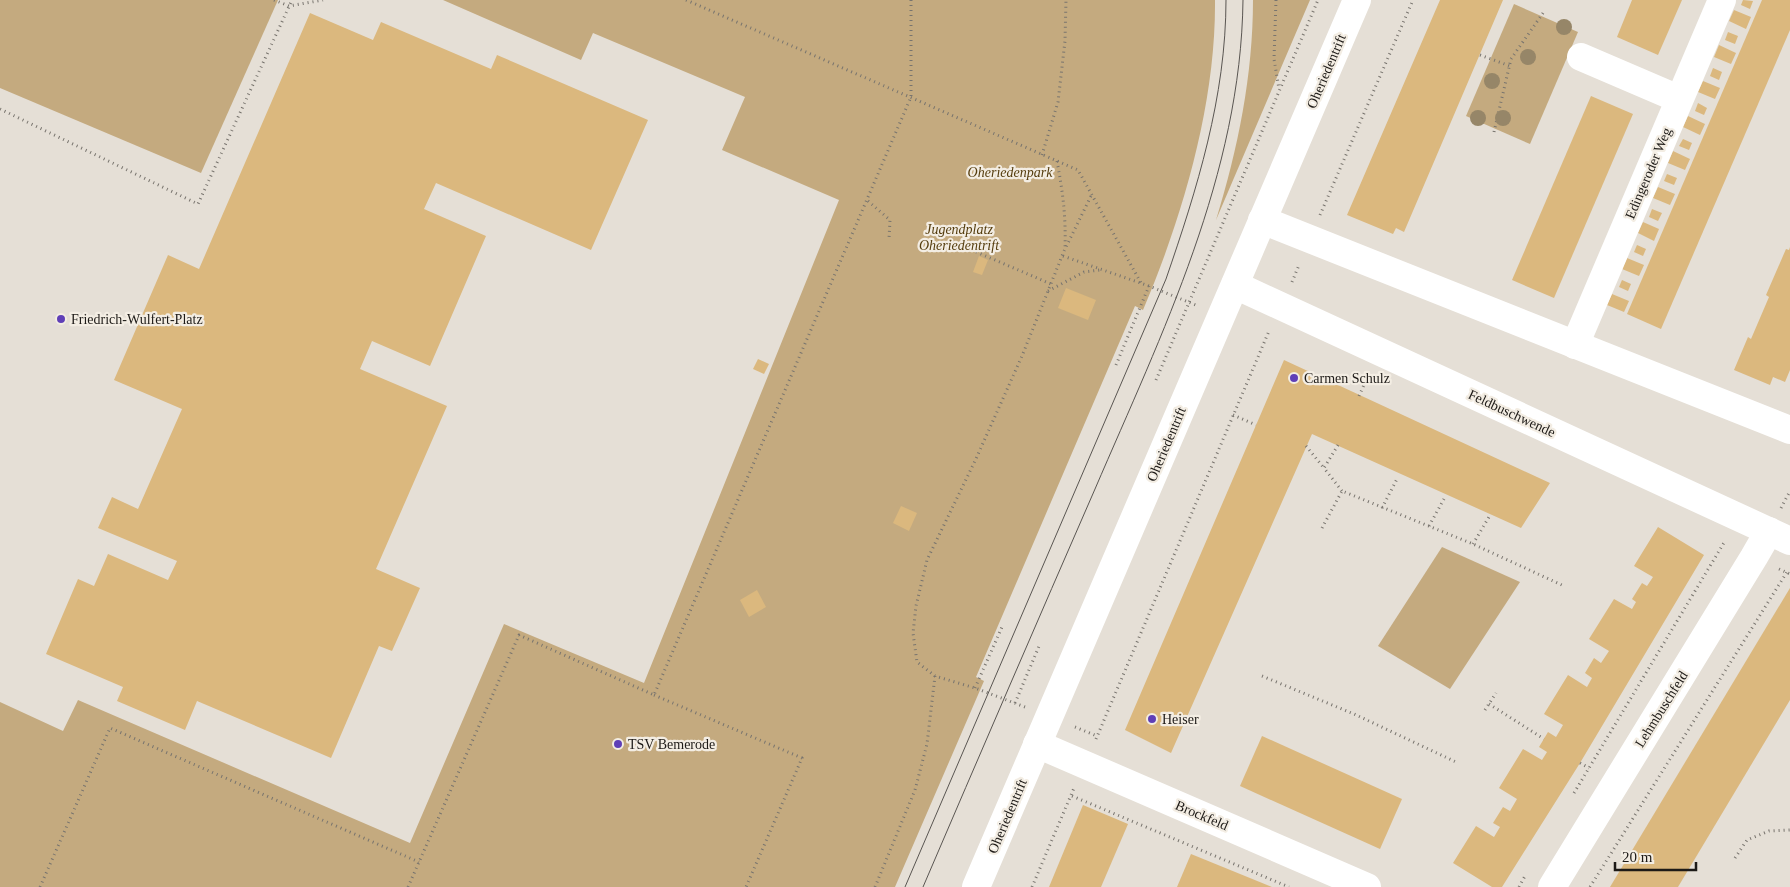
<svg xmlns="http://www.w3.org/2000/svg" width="1790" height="887" font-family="Georgia,serif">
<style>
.green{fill:#c4aa7f}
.building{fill:#dbb87e}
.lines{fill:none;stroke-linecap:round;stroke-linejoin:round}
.path{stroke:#78746e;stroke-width:3;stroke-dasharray:1 4;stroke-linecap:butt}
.minor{stroke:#fff;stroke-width:28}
.tram{stroke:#595551;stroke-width:1}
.tree{fill:#968668}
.poi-dot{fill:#5f3fb7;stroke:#f3ede3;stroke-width:2}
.labels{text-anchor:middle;stroke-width:4.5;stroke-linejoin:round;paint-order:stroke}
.street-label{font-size:14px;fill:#1d1a17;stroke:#f3ede3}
.park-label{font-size:14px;font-style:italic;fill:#553d0e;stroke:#f3ede3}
.poi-label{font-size:14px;fill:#1d1a17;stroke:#f3ede3;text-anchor:start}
</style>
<rect width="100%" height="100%" fill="#e5dfd6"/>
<g class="green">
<path d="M0,0H278L201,173L0,88Z"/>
<path d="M443,0H1215C1216,103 1183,216 1143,310L1135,306L976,677L984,681L895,887H0V702L63,731L78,700L410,843L504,624L644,683L839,200L722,150L745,97L593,33L581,60Z"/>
<path d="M1253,0H1310L1216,220C1238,149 1253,75 1253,0Z"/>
<path d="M1514,4L1578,32L1530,144L1466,116Z"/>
<path d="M1442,547L1520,582L1450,689L1378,646Z"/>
</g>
<g class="building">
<path d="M1440,0H1503L1404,232L1396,228L1393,234L1347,215Z"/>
<path d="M1632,0H1682L1658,55L1617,37Z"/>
<path d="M1743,0L1753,1L1750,9L1741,5Z"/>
<path d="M1762,0H1790V30L1661,329L1627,314Z"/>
<path d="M1734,10L1751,17L1746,29L1729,21Z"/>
<path d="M310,13L373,40L381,22L491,69L497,55L648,120L591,250L436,183L424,209L486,236L430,366L372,341L360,369L447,406L376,569L420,588L392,651L379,646L331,758L197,701L185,730L117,701L123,687L46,654L78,579L94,586L108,554L168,580L177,561L98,528L112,497L138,509L182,409L114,380L168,255L199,269Z"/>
<path d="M1728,32L1738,36L1735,44L1725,40Z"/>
<path d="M1719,45L1736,53L1731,64L1714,57Z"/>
<path d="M1713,68L1722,72L1719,80L1710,76Z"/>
<path d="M1703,81L1720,88L1715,99L1698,92Z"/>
<path d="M1591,96L1633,114L1554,298L1512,280Z"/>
<path d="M1698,103L1707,108L1704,115L1695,111Z"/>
<path d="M1688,116L1705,124L1700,135L1683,127Z"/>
<path d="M1683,139L1692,143L1689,150L1679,146Z"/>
<path d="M1673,151L1690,159L1685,170L1668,163Z"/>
<path d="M1667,174L1677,178L1674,185L1664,181Z"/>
<path d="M1658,187L1675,194L1670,205L1653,198Z"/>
<path d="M1652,209L1662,213L1658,221L1649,217Z"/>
<path d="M1643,222L1659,229L1654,241L1638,233Z"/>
<path d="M1637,245L1646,249L1643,256L1634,252Z"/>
<path d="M1790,247V370L1785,382L1773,377L1770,385L1734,370L1748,337L1751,339L1769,297L1766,295L1786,249L1789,250Z"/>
<path d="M979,256L988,260L982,275L973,272Z"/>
<path d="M1627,258L1644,265L1639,276L1622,269Z"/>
<path d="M1622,280L1631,284L1628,291L1619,287Z"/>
<path d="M1066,288L1096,300L1088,320L1058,308Z"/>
<path d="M1612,294L1629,301L1624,312L1607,305Z"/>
<path d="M758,359L769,364L764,374L753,369Z"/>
<path d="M1284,360L1550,483L1521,528L1312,434L1171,753L1125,730Z"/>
<path d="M901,506L917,513L909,531L893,523Z"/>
<path d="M1658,527L1704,555L1580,763L1502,887H1492L1453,863L1476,826L1494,837L1500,827L1493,823L1503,807L1510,811L1517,799L1499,788L1523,749L1542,760L1547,752L1539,747L1548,732L1556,737L1563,725L1544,714L1568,675L1587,687L1592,678L1585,673L1594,658L1601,663L1609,651L1589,639L1614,599L1632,609L1636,602L1632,599L1642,583L1647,586L1653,577L1634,566Z"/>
<path d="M1790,588V700L1678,887H1610Z"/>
<path d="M757,590L766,607L749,617L740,600Z"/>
<path d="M1262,736L1402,799L1380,849L1240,786Z"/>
<path d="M1083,805L1128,824L1101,887H1049Z"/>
<path d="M1191,854L1272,887H1177Z"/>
</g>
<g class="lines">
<g class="path">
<path d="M274,0L289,6L323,0"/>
<path d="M686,0L1078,170L1141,283"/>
<path d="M1276,0L1274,59L1279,89"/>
<path d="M1480,55L1510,66"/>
<path d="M0,109L198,204L292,0"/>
<path d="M1494,132L1511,59L1543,13"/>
<path d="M1042,155L1058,102L1065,41L1066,0"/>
<path d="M1057,161C1063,193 1066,217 1065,249"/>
<path d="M868,201L890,220L889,239"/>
<path d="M1320,215L1413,0"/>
<path d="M953,242L1051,284"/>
<path d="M1063,256L1149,286L1198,306"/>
<path d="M1292,282L1299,265"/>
<path d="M1048,291L1084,272L1100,270"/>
<path d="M1116,365L1149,286"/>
<path d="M1156,380L1318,0"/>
<path d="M1359,396L1368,376"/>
<path d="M1233,415L1256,425"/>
<path d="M1338,445L1324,468L1342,491"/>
<path d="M1306,446L1324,468"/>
<path d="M1382,508L1397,479"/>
<path d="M1781,508L1790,491"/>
<path d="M1429,526L1444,499"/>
<path d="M1322,528L1342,491L1473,544L1564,586"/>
<path d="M1473,544L1489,517"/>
<path d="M1779,569L1790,574"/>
<path d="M1262,676L1354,714L1456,762"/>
<path d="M975,688L1002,627"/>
<path d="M654,695L802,758L746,887"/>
<path d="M1015,703L1040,644"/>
<path d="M1489,704L1544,739"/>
<path d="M1025,707L975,688L935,676L917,662L913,633L916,606L927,560L975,461L1022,356L1064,251L1092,194"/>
<path d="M1485,710L1496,693"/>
<path d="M1075,727L1097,736"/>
<path d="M1096,739L1269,331"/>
<path d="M1580,763L1589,768"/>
<path d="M1574,793L1725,541"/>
<path d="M1072,796L1289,887"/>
<path d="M1735,858L1747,840L1769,831L1790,830"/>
<path d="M40,887L110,728L419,862"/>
<path d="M408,887L519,635L654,695L911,97V0"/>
<path d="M875,887L915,790L927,744L935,676"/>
<path d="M1032,887L1074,788"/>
<path d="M1519,887L1525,876"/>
<path d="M1590,887L1787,572"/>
</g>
<g class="minor">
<path d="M1581,57L1679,99"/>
<path d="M1262,220L1790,430"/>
<path d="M1235,285L1790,541"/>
<path d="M1575,345L1722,0"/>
<path d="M1037,744L1367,887"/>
<path d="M976,887L1357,0"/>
<path d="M1552,887L1754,557L1769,531"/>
</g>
<g class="tram">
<path d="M905,887L1166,279C1197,189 1226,97 1226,0"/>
<path d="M923,887C980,754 1037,622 1095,489C1162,333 1241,174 1243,0"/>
</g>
</g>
<g class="tree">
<circle cx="1564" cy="27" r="8"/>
<circle cx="1528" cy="57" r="8"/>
<circle cx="1492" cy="81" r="8"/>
<circle cx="1478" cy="118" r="8"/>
<circle cx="1503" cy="118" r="8"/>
</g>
<g class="poi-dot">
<circle cx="61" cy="319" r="5"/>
<circle cx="1294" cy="378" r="5"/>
<circle cx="1152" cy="719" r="5"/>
<circle cx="618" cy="744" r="5"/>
</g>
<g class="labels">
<g class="street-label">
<text transform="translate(1326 71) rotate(-67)" y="5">Oheriedentrift</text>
<text transform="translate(1648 173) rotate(-67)" y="5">Edingeroder Weg</text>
<text transform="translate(1512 413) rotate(25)" y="5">Feldbuschwende</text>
<text transform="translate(1166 444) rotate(-67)" y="5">Oheriedentrift</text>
<text transform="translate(1661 709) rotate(-58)" y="5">Lehmbuschfeld</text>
<text transform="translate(1202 815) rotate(23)" y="5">Brockfeld</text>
<text transform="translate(1007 816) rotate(-67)" y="5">Oheriedentrift</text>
</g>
<g class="park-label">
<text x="1010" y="177">Oheriedenpark</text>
<text x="959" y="234">Jugendplatz<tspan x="959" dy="16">Oheriedentrift</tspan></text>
</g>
<g class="poi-label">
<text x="71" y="324">Friedrich-Wulfert-Platz</text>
<text x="1304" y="383">Carmen Schulz</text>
<text x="1162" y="724">Heiser</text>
<text x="628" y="749">TSV Bemerode</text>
</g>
</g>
<path d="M1615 862v8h81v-8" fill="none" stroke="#1d1a17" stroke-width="2.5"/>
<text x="1622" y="862" font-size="15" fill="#1d1a17" stroke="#f3ede3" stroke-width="4" paint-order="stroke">20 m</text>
</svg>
